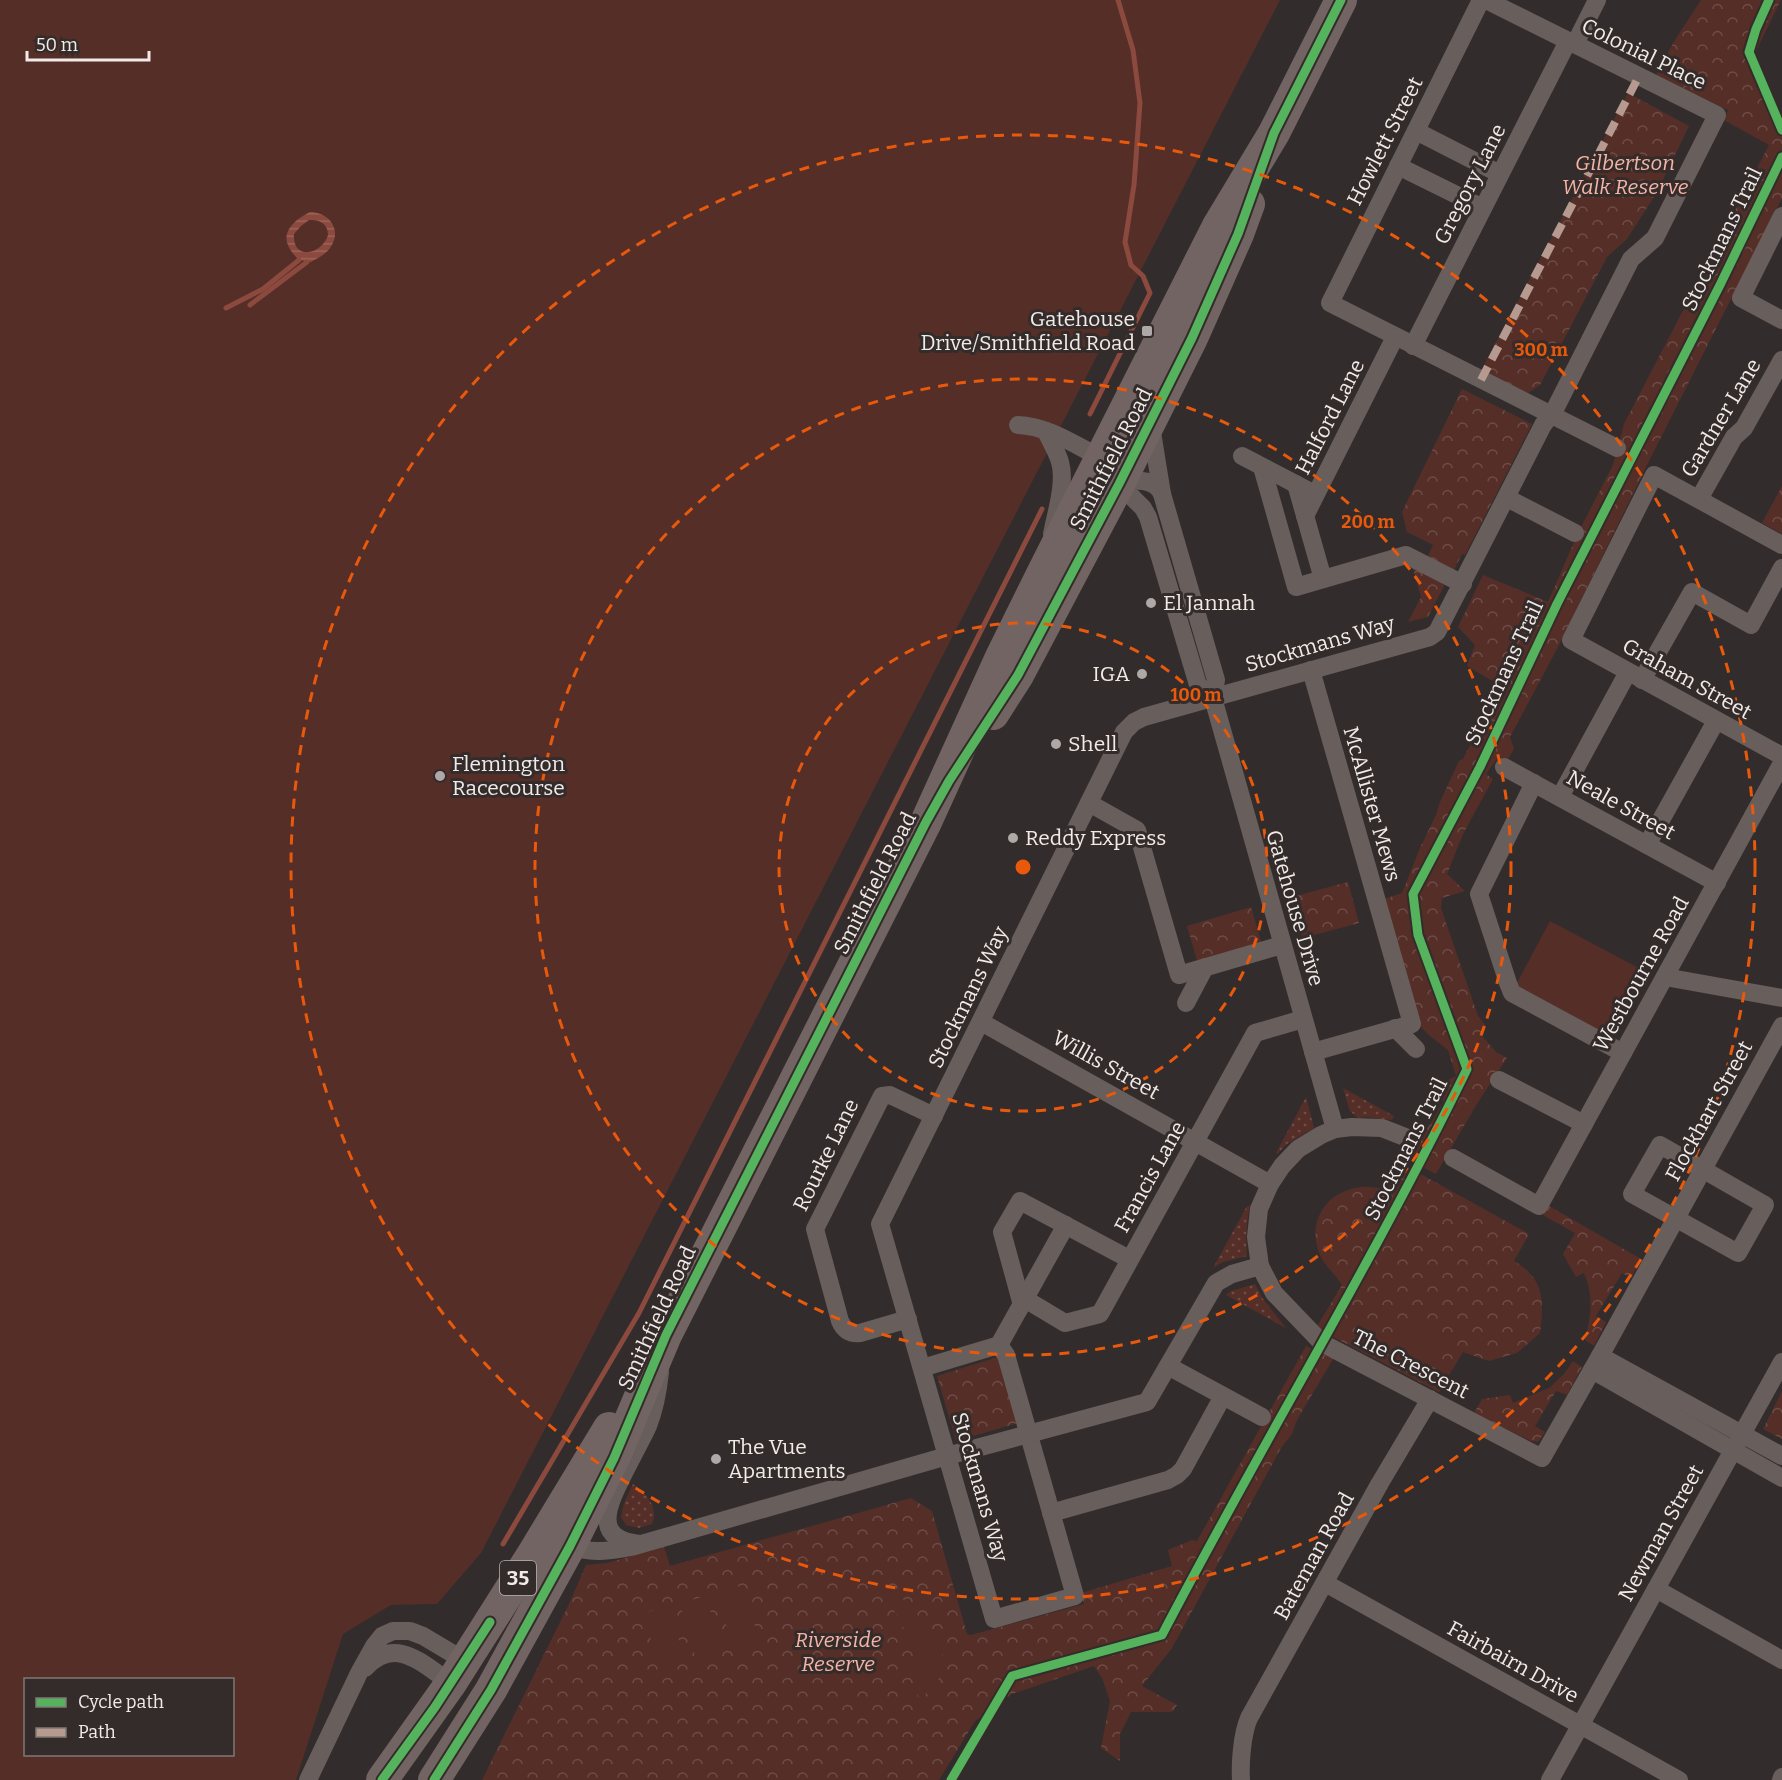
<svg xmlns="http://www.w3.org/2000/svg" width="1782" height="1780" font-family="Bitter,serif">
<style>
.grass{fill:url(#grass-dots)}
.forest{fill:url(#forest-crowns)}
.garden{fill:#552e28;fill-rule:evenodd}
.water{fill:url(#water-rules);fill-rule:evenodd}
.lines{fill:none;stroke-linecap:round;stroke-linejoin:round}
.stream{stroke:#8c493e;stroke-width:5}
.minor{stroke:#685e5c;stroke-width:18}
.trunk{stroke:#726462;stroke-width:32}
.quiet{stroke:#b69a8f;stroke-width:8;stroke-dasharray:15 8;stroke-linecap:butt}
.cycleway-casing{stroke:#342c2a;stroke-width:13}
.cycleway{stroke:#56b35d;stroke-width:9}
.ring{fill:none;stroke:#e8590c;stroke-width:3;stroke-dasharray:10 8}
.poi-dot{fill:#aea8a7;stroke:#342c2a;stroke-width:2}
.labels{text-anchor:middle;stroke-width:6;stroke-linejoin:round;paint-order:stroke}
.shield{fill:#342c2a;stroke:#b8b2b0;stroke-width:1.5}
.shield-label{font-size:20px;font-weight:bold;fill:#f0ebe9}
.street-label{font-size:21px;fill:#f0ebe9;stroke:#342c2a}
.park-label{font-size:21px;font-style:italic;fill:#f5b4a8;stroke:#342c2a}
.poi-label{font-size:21px;fill:#f0ebe9;stroke:#342c2a;text-anchor:start}
.centre{fill:#e8590c;stroke:#342c2a;stroke-width:3}
.ring-label{font-size:18px;text-anchor:middle;font-weight:bold;fill:#e8590c;stroke:#342c2a;stroke-width:6;stroke-linejoin:round;paint-order:stroke}
</style>
<defs>
<pattern id="grass-dots" width="8" height="8" patternUnits="userSpaceOnUse" patternTransform="scale(1.5)"><rect width="8" height="8" fill="#552e28"/><path d="M2 2h.1M6 6h.1" fill="none" stroke="#6e4c47" stroke-width="1.8" stroke-linecap="round"/></pattern>
<pattern id="forest-crowns" width="20" height="18" patternUnits="userSpaceOnUse" patternTransform="scale(1.5)"><rect width="20" height="18" fill="#552e28"/><path d="M2 6a3 3 0 1 1 6 0M12 15a3 3 0 1 1 6 0" fill="none" stroke="#6e4c47"/></pattern>
<pattern id="water-rules" width="6" height="5" patternUnits="userSpaceOnUse" patternTransform="scale(1.5)"><rect width="6" height="5" fill="#8c493e"/><path d="M0 2.5h6" fill="none" stroke="#9c635a"/></pattern>
</defs>
<rect width="100%" height="100%" fill="#322d2c"/>
<g class="grass">
<path d="M1343,1088L1394,1116L1392,1120L1367,1117L1358,1118L1350,1111Z"/>
<path d="M1306,1097L1314,1128L1287,1144L1277,1154L1276,1153Z"/>
<path d="M1247,1206H1250C1246,1223 1246,1239 1247,1256L1223,1262L1213,1268Z"/>
<path d="M1255,1284L1263,1299L1286,1328L1226,1295L1231,1291Z"/>
<path d="M633,1484C646,1493 659,1507 652,1524L639,1528L626,1525L621,1517L624,1503Z"/>
</g>
<g class="forest">
<path d="M1701,0H1781L1755,53L1782,116V198L1648,463L1559,645L1510,737L1514,749L1508,759L1498,757L1486,774L1493,779L1463,834L1447,874L1465,891L1442,898L1441,908L1478,1016L1486,1026L1482,1036L1496,1052L1507,1058L1478,1102L1436,1174L1404,1157L1429,1126L1443,1102L1439,1085L1456,1076L1448,1050L1430,1036L1418,1024L1381,900L1402,893L1420,848L1436,815L1440,802L1459,761L1463,759L1501,686L1467,666L1475,645L1458,627L1483,575L1548,602L1578,533L1613,465L1624,424L1769,145L1724,120L1728,110L1656,75L1675,40Z"/>
<path d="M1628,93L1689,126L1657,192L1627,239L1607,257L1540,385L1528,393L1481,371Z"/>
<path d="M1462,389L1532,424L1465,555L1462,554L1454,570L1428,557V556L1433,545L1407,532L1402,512Z"/>
<path d="M1782,486V534L1762,523Z"/>
<path d="M1412,565L1446,582L1428,617L1408,622L1421,597Z"/>
<path d="M1348,882L1359,923L1303,938L1292,897Z"/>
<path d="M1251,907L1262,945L1198,964L1187,926Z"/>
<path d="M1408,1167L1529,1234L1514,1261C1545,1279 1544,1301 1540,1333L1517,1353L1489,1361L1463,1352L1439,1392L1316,1328L1342,1285C1335,1274 1325,1266 1320,1255C1306,1222 1326,1191 1361,1187C1372,1186 1383,1189 1394,1191Z"/>
<path d="M1549,1206L1641,1259L1631,1278L1622,1273L1596,1316L1606,1322L1594,1346L1585,1340C1591,1316 1594,1297 1584,1273L1576,1277L1563,1254L1575,1233L1543,1215Z"/>
<path d="M1306,1346L1333,1359L1297,1420L1292,1434L1281,1448L1172,1648L1142,1686L1177,1705L1172,1712H1131L1120,1734V1761L1101,1748L1110,1701L1102,1678L1094,1666L1012,1694L975,1721L939,1780H482L569,1604L586,1565L607,1563L664,1547L670,1566L911,1498L932,1511L967,1634L971,1635L1084,1604L1081,1593L1172,1566L1168,1550L1192,1540L1197,1541Z"/>
<path d="M998,1357L1018,1423L956,1441L937,1376Z"/>
<path d="M1573,1361L1582,1367L1567,1395L1556,1391L1535,1426L1545,1432L1538,1442L1531,1441L1474,1413L1482,1399L1510,1395L1513,1403L1549,1388L1564,1374Z"/>
<path d="M1782,1391V1439L1763,1429Z"/>
</g>
<g class="garden">
<path d="M0,0H1280L481,1553L437,1604L391,1605L343,1634L296,1780H0ZM26,1680H232V1754H26Z"/>
<path d="M1550,921L1648,973L1611,1041L1519,993L1517,983Z"/>
<path d="M1410,1314L1446,1334L1428,1365L1393,1345Z"/>
<path d="M743,1585L759,1641L733,1649L717,1593Z"/>
<path d="M888,1589L904,1600L939,1640C947,1657 938,1672 937,1690L918,1696C919,1649 906,1632 884,1593Z"/>
<path d="M706,1596L722,1652L696,1659L680,1603Z"/>
<path d="M669,1606L685,1662L659,1669L644,1613Z"/>
</g>
<path class="water" d="M310,212C329,212 343,230 330,248C326,254 318,258 311,262L299,260C296,257 292,253 290,249C279,232 296,219 310,212ZM309,220C320,219 328,224 328,235C322,255 292,261 294,234L301,226Z"/>
<g class="lines">
<g class="stream">
<path d="M250,305L307,262"/>
<path d="M226,308L263,289L299,260"/>
<path d="M1090,414L1150,293L1143,276L1131,265L1125,242L1134,185L1140,103L1133,50L1118,0"/>
<path d="M503,1544L639,1313L1042,509"/>
</g>
<g class="minor">
<path d="M1481,0L1330,303L1617,448"/>
<path d="M1575,44L1597,0"/>
<path d="M1416,131L1500,174"/>
<path d="M1398,166L1483,208"/>
<path d="M1782,216L1741,298L1782,320"/>
<path d="M1413,346L1568,41"/>
<path d="M1018,425C1048,426 1075,445 1101,458"/>
<path d="M1151,426L1162,494"/>
<path d="M1046,431C1050,441 1057,451 1060,462C1066,482 1056,513 1052,534"/>
<path d="M1242,456L1307,490"/>
<path d="M1262,467L1296,587L1406,555L1463,584"/>
<path d="M1296,484L1323,579"/>
<path d="M1507,498L1575,533"/>
<path d="M1699,499L1734,437L1744,428L1782,360"/>
<path d="M1305,516L1395,337"/>
<path d="M1782,545L1654,475L1571,640L1782,756"/>
<path d="M1311,670L1412,1024L1313,1052"/>
<path d="M1642,680L1692,592L1751,625L1782,568"/>
<path d="M1213,698L1198,685L1148,517L1143,508L1119,484C1134,479 1155,478 1162,494L1216,680L1213,698L1335,1129"/>
<path d="M1504,767L1717,883"/>
<path d="M1534,783L1479,894L1508,983L1512,993L1623,1053"/>
<path d="M1560,797L1628,672"/>
<path d="M1089,803L1137,830L1179,975L1282,945"/>
<path d="M1647,845L1716,721"/>
<path d="M1665,977L1782,998"/>
<path d="M1186,1003L1205,967"/>
<path d="M981,1022L1270,1184"/>
<path d="M1395,1028L1416,1049"/>
<path d="M1499,1080L1584,1124"/>
<path d="M1405,1137L1382,1128L1352,1127L1335,1129L1321,1135L1298,1149L1282,1166L1270,1184L1259,1209L1256,1237L1260,1266L1274,1293L1322,1343L1542,1458L1600,1356L1782,1026"/>
<path d="M1660,1145L1765,1205L1738,1253L1632,1194Z"/>
<path d="M1453,1158L1539,1206L1782,763"/>
<path d="M1025,1299L1065,1323L1100,1314L1255,1033L1303,1019"/>
<path d="M1022,1305L1002,1232L1020,1201L1129,1259"/>
<path d="M908,1319L860,1333C850,1334 844,1330 840,1321L815,1229L882,1096L890,1095L934,1116"/>
<path d="M999,1345L1066,1225"/>
<path d="M1600,1356L1782,1456"/>
<path d="M1168,1366L1262,1417"/>
<path d="M922,1368L999,1345L1006,1355L1075,1596L994,1619L880,1224L1124,732L1134,722L1144,717L1430,637L1437,632L1543,425L1555,409L1631,259L1655,238L1717,115L1486,0"/>
<path d="M1592,1370L1782,1478"/>
<path d="M1051,1513L1168,1480L1177,1475L1183,1469L1223,1396"/>
<path d="M640,1544C591,1539 608,1505 623,1475C631,1459 640,1443 648,1426C655,1408 658,1391 660,1372"/>
<path d="M570,1546C590,1554 610,1551 631,1547L947,1456L1147,1402L1216,1283L1232,1274L1260,1266"/>
<path d="M1325,1583L1679,1780"/>
<path d="M1656,1589L1782,1660"/>
<path d="M365,1668C396,1635 422,1664 451,1683"/>
<path d="M308,1780L359,1673L374,1646L382,1636L393,1631H410L423,1636L465,1661"/>
<path d="M1241,1780C1240,1763 1242,1734 1249,1718L1380,1483L1430,1399"/>
<path d="M1550,1780L1782,1362"/>
<path d="M1781,1780L1782,1777"/>
</g>
<g class="trunk">
<path d="M993,714L1018,675L1119,484L1192,338L1238,234L1249,204"/>
<path d="M382,1780L451,1683L534,1552L609,1428"/>
<path d="M434,1780L491,1690L570,1546L614,1458L666,1335L926,822L1001,657L1045,568L1218,226L1274,133L1341,0"/>
</g>
<path class="quiet" d="M1481,380L1639,76"/>
<g class="cycleway-casing">
<g id="cycleway">
<path d="M1769,0L1756,29L1749,52L1782,130"/>
<path d="M382,1780L435,1707L490,1622"/>
<path d="M434,1780L491,1690L570,1546L614,1458L666,1335L926,822L949,781L1018,675L1119,484L1192,338L1238,234L1274,133L1341,0"/>
<path d="M951,1780L1012,1676L1162,1635C1261,1445 1373,1262 1467,1069L1418,935L1413,894L1480,767L1557,604L1720,285L1782,157"/>
</g>
</g>
<use href="#cycleway" class="cycleway"/>
</g>
<g class="ring">
<circle cx="1023" cy="867" r="244"/>
<circle cx="1023" cy="867" r="488"/>
<circle cx="1023" cy="867" r="732"/>
</g>
<g class="poi-dot">
<rect x="1141" y="325" width="12" height="12" rx="3"/>
<circle cx="1151" cy="603" r="6"/>
<circle cx="1142" cy="674" r="6"/>
<circle cx="1056" cy="744" r="6"/>
<circle cx="440" cy="776" r="6"/>
<circle cx="1013" cy="838" r="6"/>
<circle cx="716" cy="1459" r="6"/>
</g>
<g class="labels">
<rect class="shield" x="500" y="1561" width="36" height="34" rx="4.5"/>
<g class="shield-label">
<text x="518" y="1585">35</text>
</g>
<g class="street-label">
<text transform="translate(1644 54) rotate(26)" y="7">Colonial Place</text>
<text transform="translate(1385 141) rotate(-63)" y="7">Howlett Street</text>
<text transform="translate(1470 184) rotate(-63)" y="7">Gregory Lane</text>
<text transform="translate(1722 239) rotate(-64)" y="7">Stockmans Trail</text>
<text transform="translate(1330 417) rotate(-63)" y="7">Halford Lane</text>
<text transform="translate(1721 418) rotate(-59)" y="7">Gardner Lane</text>
<text transform="translate(1111 459) rotate(-63)" y="7">Smithfield Road</text>
<text transform="translate(1320 644) rotate(-16)" y="7">Stockmans Way</text>
<text transform="translate(1504 673) rotate(-65)" y="7">Stockmans Trail</text>
<text transform="translate(1687 679) rotate(29)" y="7">Graham Street</text>
<text transform="translate(1372 804) rotate(74)" y="7">McAllister Mews</text>
<text transform="translate(1621 805) rotate(29)" y="7">Neale Street</text>
<text transform="translate(875 883) rotate(-63)" y="7">Smithfield Road</text>
<text transform="translate(1295 908) rotate(74)" y="7">Gatehouse Drive</text>
<text transform="translate(1641 974) rotate(-61)" y="7">Westbourne Road</text>
<text transform="translate(968 997) rotate(-64)" y="7">Stockmans Way</text>
<text transform="translate(1106 1065) rotate(29)" y="7">Willis Street</text>
<text transform="translate(1709 1111) rotate(-61)" y="7">Flockhart Street</text>
<text transform="translate(1406 1149) rotate(-63)" y="7">Stockmans Trail</text>
<text transform="translate(826 1155) rotate(-64)" y="7">Rourke Lane</text>
<text transform="translate(1150 1177) rotate(-61)" y="7">Francis Lane</text>
<text transform="translate(657 1318) rotate(-65)" y="7">Smithfield Road</text>
<text transform="translate(1411 1364) rotate(27)" y="7">The Crescent</text>
<text transform="translate(980 1487) rotate(74)" y="7">Stockmans Way</text>
<text transform="translate(1661 1533) rotate(-61)" y="7">Newman Street</text>
<text transform="translate(1314 1556) rotate(-61)" y="7">Bateman Road</text>
<text transform="translate(1513 1662) rotate(29)" y="7">Fairbairn Drive</text>
</g>
<g class="park-label">
<text x="1625" y="170">Gilbertson<tspan x="1625" dy="24">Walk Reserve</tspan></text>
<text x="838" y="1647">Riverside<tspan x="838" dy="24">Reserve</tspan></text>
</g>
<g class="poi-label">
<text x="1135" y="326" text-anchor="end">Gatehouse<tspan x="1135" dy="24">Drive/Smithfield Road</tspan></text>
<text x="1163" y="610">El Jannah</text>
<text x="1130" y="681" text-anchor="end">IGA</text>
<text x="1068" y="751">Shell</text>
<text x="452" y="771">Flemington<tspan x="452" dy="24">Racecourse</tspan></text>
<text x="1025" y="845">Reddy Express</text>
<text x="728" y="1454">The Vue<tspan x="728" dy="24">Apartments</tspan></text>
</g>
</g>
<circle cx="1023" cy="867" r="9" class="centre"/>
<g class="ring-label">
<text x="1541" y="356">300 m</text>
<text x="1368" y="528">200 m</text>
<text x="1196" y="701">100 m</text>
</g>
<rect x="24" y="1678" width="210" height="78" fill="#342c2a" stroke="#7f7876" stroke-width="1.5"/>
<rect x="36" y="1698" width="30" height="9" fill="#56b35d" stroke="#7f7876" stroke-width="1.5"/>
<text x="78" y="1708" font-size="18" fill="#f0ebe9">Cycle path</text>
<rect x="36" y="1728" width="30" height="9" fill="#b69a8f" stroke="#7f7876" stroke-width="1.5"/>
<text x="78" y="1738" font-size="18" fill="#f0ebe9">Path</text>
<path d="M27 51v9h122v-9" fill="none" stroke="#f0ebe9" stroke-width="3"/>
<text x="36" y="51" font-size="18" fill="#f0ebe9" stroke="#342c2a" stroke-width="4.5" paint-order="stroke">50 m</text>
</svg>
